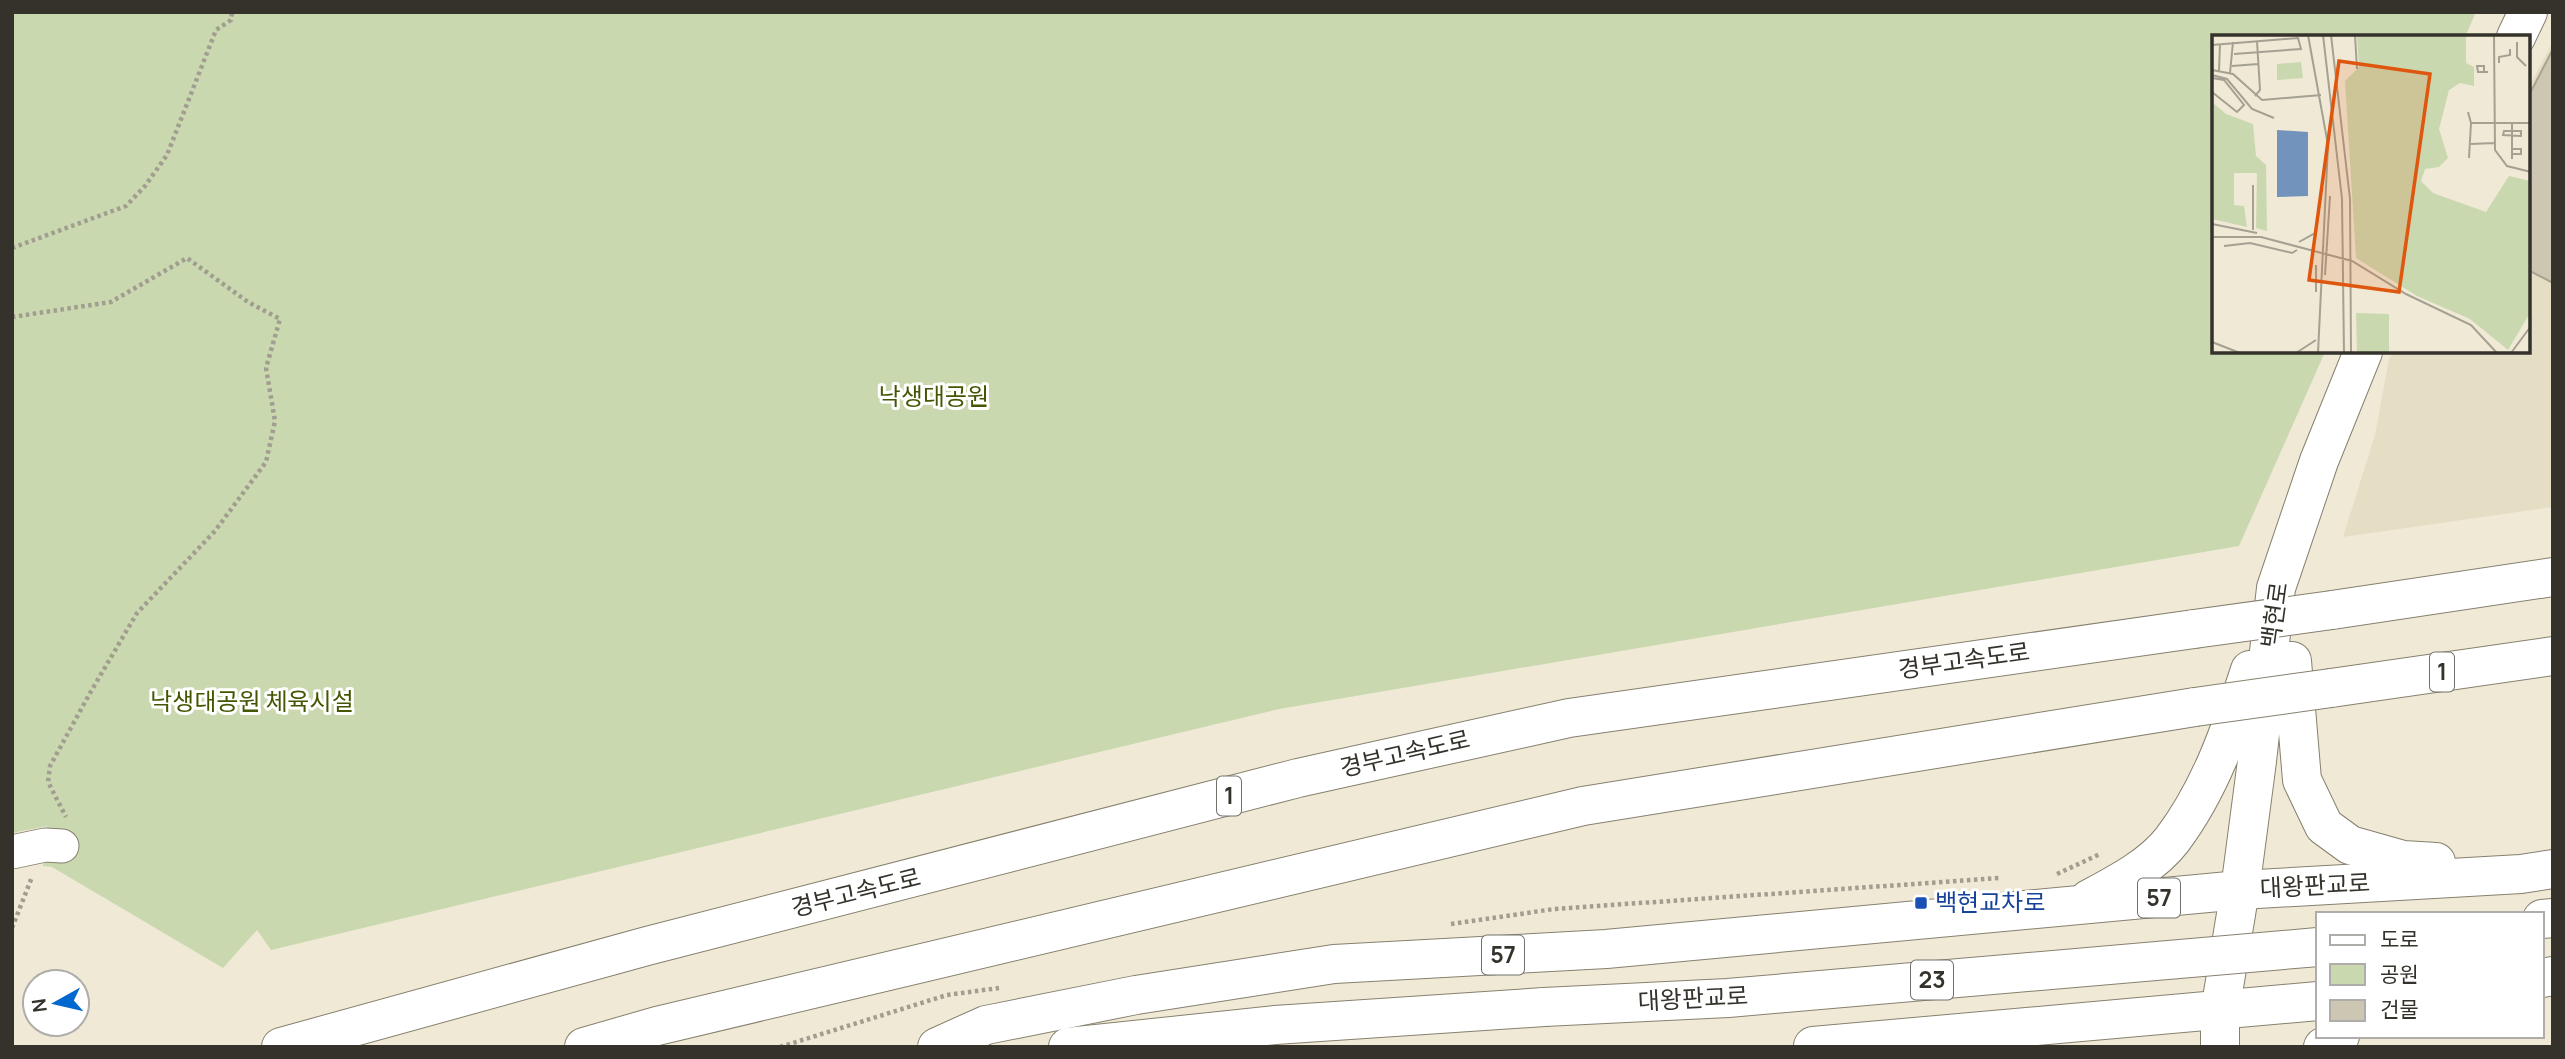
<svg xmlns="http://www.w3.org/2000/svg" width="2565" height="1059" font-family="Manrope,'Noto Sans KR',sans-serif">
<style>
.built{fill:#e6dec4}
.green{fill:#cad8b0}
.building{fill:#ccc6b3;stroke:#a8a290;stroke-width:2}
.lines{fill:none;stroke-linecap:round;stroke-linejoin:round}
.minor-casing{stroke:#86806e;stroke-width:35}
.major-casing{stroke:#86806e;stroke-width:40}
.highway-casing{stroke:#86806e;stroke-width:40}
.path{stroke:#a19d8f;stroke-width:4.5;stroke-dasharray:3.5 3.5;stroke-linecap:butt}
.minor{stroke:#fff;stroke-width:33}
.major{stroke:#fff;stroke-width:38}
.highway{stroke:#fff;stroke-width:38}
.major-bridge-casing{stroke:#86806e;stroke-width:40;stroke-linecap:butt}
.highway-bridge-casing{stroke:#86806e;stroke-width:40;stroke-linecap:butt}
.major-bridge{stroke:#fff;stroke-width:38}
.highway-bridge{stroke:#fff;stroke-width:38}
.transit-dot{fill:#1a4fb4;stroke:#fff;stroke-width:2.5}
.labels{text-anchor:middle;stroke-width:6;stroke-linejoin:round;paint-order:stroke}
.shield{fill:#fff;stroke:#71706b;stroke-width:2}
.shield-label{font-size:23px;font-weight:bold;fill:#34322b}
.park-label{font-size:24px;fill:#435602;stroke:#fff}
.street-label{font-size:24px;fill:#34322b;stroke:#fff}
.transit-label{font-size:24px;fill:#164399;stroke:#fff;text-anchor:start}
.inset-road{fill:none;stroke:#a4a092;stroke-width:2}
.view{fill:#df570e;fill-opacity:0.15;stroke:#df570e;stroke-width:3.5}
.inset-edge{fill:none;stroke:#34322b;stroke-width:3.5}
</style>
<rect width="100%" height="100%" fill="#efe9d6"/>
<path class="built" d="M2553,41V507L2343,537L2375,435L2389,359L2393,352H2528V89Z"/>
<path class="green" d="M12,12H2476L2465,37H2213V352H2325L2239,546L1279,709L271,950L257,930L223,968L52,867L43,866L47,826L12,833Z"/>
<path class="building" d="M2553,49V283L2528,270V97Z"/>
<g class="lines">
<g class="minor-casing">
<path id="minor" d="M12,852L45,845L62,846"/>
</g>
<g class="major-casing">
<g id="major">
<path d="M2516,37L2528,12"/>
<path d="M2292,661L2302,780L2324,826L2350,845L2403,860L2436,862"/>
<path d="M2089,899C2117,884 2152,866 2172,840C2210,790 2231,729 2250,670"/>
<path d="M2542,919L2553,918"/>
<path d="M2542,978L2553,976"/>
<path d="M1813,1046L2318,1001"/>
<path d="M937,1047L986,1025L1136,995L1334,964L1606,949L2240,890L2521,874L2553,869"/>
<path d="M1068,1047L1275,1025L1544,1007"/>
<path d="M2220,1047V1011L2240,890L2257,761L2276,588L2319,461L2363,352"/>
<path d="M2323,1047L2340,1036"/>
</g>
</g>
<g class="highway-casing">
<g id="highway">
<path d="M2332,610L2553,577"/>
<path d="M2331,688L2553,656"/>
<path d="M281,1047L647,946L1298,778L1569,718L2194,629"/>
<path d="M584,1047L657,1026L1583,806L2195,707"/>
</g>
</g>
<g class="path">
<path d="M12,248L126,206L145,186L167,155L216,30L231,20L232,12"/>
<path d="M12,317L111,302L187,258L248,302L280,319L266,368L275,421L266,462L215,531L137,613L90,693L50,766L48,782L66,817"/>
<path d="M2057,874L2100,854"/>
<path d="M1451,924L1554,909L2000,878"/>
<path d="M12,928L32,877"/>
<path d="M780,1047L947,995L999,988"/>
</g>
<use href="#minor" class="minor"/>
<use href="#major" class="major"/>
<use href="#highway" class="highway"/>
<g class="major-bridge-casing">
<path id="major-bridge" d="M1544,1007L1728,998L2318,947"/>
</g>
<g class="highway-bridge-casing">
<g id="highway-bridge">
<path d="M2194,629L2332,610"/>
<path d="M2195,707L2331,688"/>
</g>
</g>
<use href="#major-bridge" class="major-bridge"/>
<use href="#highway-bridge" class="highway-bridge"/>
</g>
<rect class="transit-dot" x="1914" y="896" width="14" height="14" rx="3.5"/>
<g class="labels">
<g class="shield">
<rect x="2430" y="652.5" width="24" height="39" rx="5"/>
<rect x="1217" y="776.5" width="24" height="39" rx="5"/>
<rect x="2138" y="878.5" width="42" height="39" rx="5"/>
<rect x="1482" y="935.5" width="42" height="39" rx="5"/>
<rect x="1911" y="960.5" width="42" height="39" rx="5"/>
</g>
<g class="shield-label">
<text x="2442" y="680">1</text>
<text x="1229" y="804">1</text>
<text x="2159" y="906">57</text>
<text x="1503" y="963">57</text>
<text x="1932" y="988">23</text>
</g>
<g class="park-label">
<text x="934" y="405">낙생대공원</text>
<text x="252" y="710">낙생대공원 체육시설</text>
</g>
<g class="street-label">
<text transform="translate(2275 615) rotate(-82)" y="8">백현로</text>
<text transform="translate(1964 661) rotate(-8)" y="8">경부고속도로</text>
<text transform="translate(1405 754) rotate(-13)" y="8">경부고속도로</text>
<text transform="translate(2315 886) rotate(-3)" y="8">대왕판교로</text>
<text transform="translate(856 893) rotate(-14)" y="8">경부고속도로</text>
<text transform="translate(1693 999) rotate(-3)" y="8">대왕판교로</text>
</g>
<g class="transit-label">
<text x="1935" y="911">백현교차로</text>
</g>
</g>
<g transform="translate(2212 35)">
<rect width="318" height="318" fill="#efe9d6"/>
<path d="M145,0H254V28L262,32V51L248,48L237,55L227,94L236,123L227,132L213,134L209,146L221,158L274,177L297,141L318,146V278L296,315L258,284L205,261L144,223L133,46L147,32ZM89,27L91,43L65,45V29ZM0,67L14,79L41,89L44,121L54,130L55,196L44,193L45,138H22V170L32,171L35,192L0,184ZM144,278L177,279V318H145Z" fill="#cad8b0"/>
<path d="M65,95L96,97V161L65,162Z" fill="#7193bc"/>
<path class="inset-road" d="M96,0L116,110L106,318M111,0L130,164L132,318M119,0L138,164L139,318M143,0L145,34M282,0L283,115L295,131L319,137M305,7V22L314,31M0,10L86,3L89,14L22,19M287,28V22L298,20V14M20,31L46,29M0,35L21,39L50,65L109,60M7,36L8,9M272,37V31H265L266,37H276M18,38L21,7M0,40L15,44L40,74L62,83M0,43L12,45L32,70L25,77L0,57M43,61L48,55L45,6M256,77L259,88H319M292,96H309V101L291,100ZM259,109L282,108M300,119V88M257,123L259,88M300,124V119H309V114H300M0,189L45,198M41,195V150M0,202H49L140,226L194,259L259,290L285,318M87,207L103,198L107,175M12,211L38,208L80,218L85,215M113,240L118,161M104,257V230M0,307L28,318M84,318L104,305M299,318L319,291"/>
<path class="view" d="M127,26L218,39L187,257L97,245Z"/>
<rect width="318" height="318" class="inset-edge"/>
</g>
<rect width="2565" height="1059" fill="none" stroke="#34322b" stroke-width="28"/>
<rect x="2316" y="912" width="228" height="126" fill="#ffffff" stroke="#aeadaa" stroke-width="2"/>
<rect x="2330" y="935" width="35" height="10" fill="#ffffff" stroke="#aeadaa" stroke-width="2"/>
<text x="2380" y="947" font-size="21" fill="#34322b">도로</text>
<rect x="2330" y="964" width="35" height="21" fill="#cad8b0" stroke="#aeadaa" stroke-width="2"/>
<text x="2380" y="982" font-size="21" fill="#34322b">공원</text>
<rect x="2330" y="1000" width="35" height="21" fill="#ccc6b3" stroke="#aeadaa" stroke-width="2"/>
<text x="2380" y="1017" font-size="21" fill="#34322b">건물</text>
<g transform="translate(56 1003) rotate(262)"><circle r="33" fill="#ffffff" stroke="#aeadaa" stroke-width="2"/>
<path d="M0-5L12 26L0 18L-12 26Z" fill="#0168d0"/>
<text y="-10" font-size="19" font-weight="bold" text-anchor="middle" fill="#34322b">N</text>
</g>
</svg>
